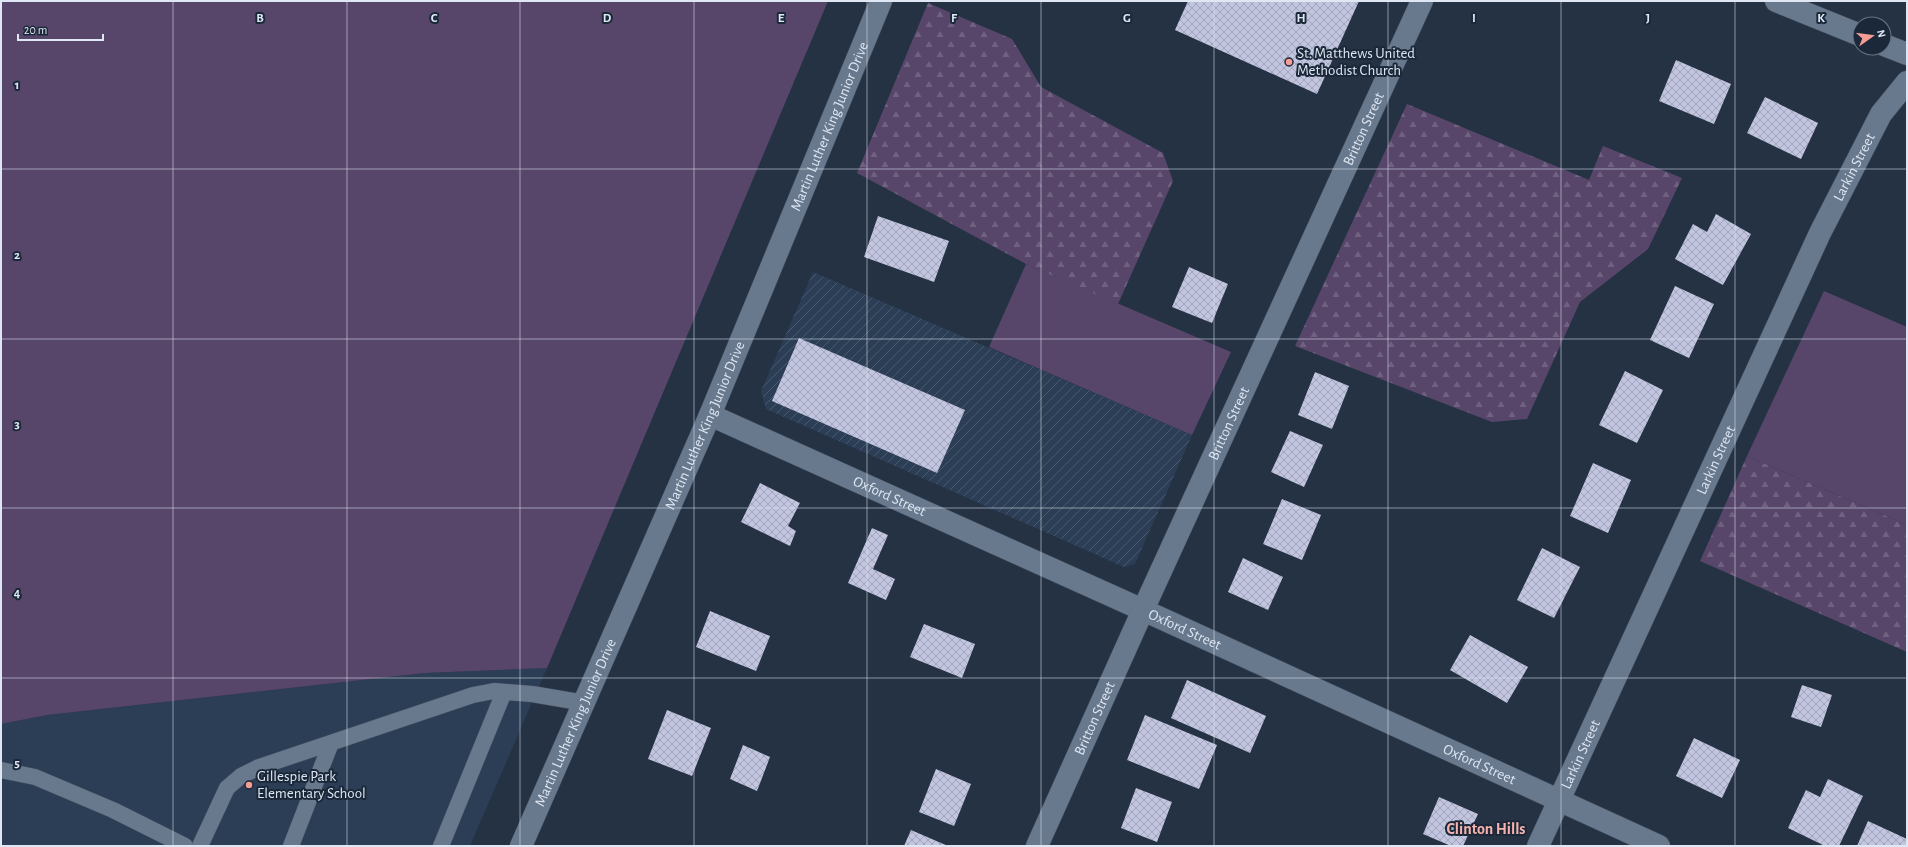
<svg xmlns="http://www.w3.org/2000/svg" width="1908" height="847" font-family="'Alegreya Sans',sans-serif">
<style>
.built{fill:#2c3e55}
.industrial{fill:url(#industrial-furrows)}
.grass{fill:#58466a}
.forest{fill:url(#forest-firs)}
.building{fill:url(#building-cross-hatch)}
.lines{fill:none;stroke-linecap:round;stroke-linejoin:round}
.lane-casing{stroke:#434f5e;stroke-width:17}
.street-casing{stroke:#434f5e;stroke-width:23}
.secondary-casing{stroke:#434f5e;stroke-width:23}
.lane{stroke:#68788d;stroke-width:16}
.street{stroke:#68788d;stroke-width:22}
.secondary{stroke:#68788d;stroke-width:22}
.grid{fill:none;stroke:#dee7f3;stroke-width:1;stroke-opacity:0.55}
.poi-dot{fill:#f59c95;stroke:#1a2839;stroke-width:1.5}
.labels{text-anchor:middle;stroke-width:4;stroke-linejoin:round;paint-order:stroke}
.poi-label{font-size:15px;fill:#dee7f3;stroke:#1a2839;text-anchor:start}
.street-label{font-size:15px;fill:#dee7f3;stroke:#1a2839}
.neighbourhood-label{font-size:16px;font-weight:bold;fill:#f6b3ad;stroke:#1a2839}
.grid-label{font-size:13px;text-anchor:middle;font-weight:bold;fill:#dee7f3;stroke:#1a2839;stroke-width:4;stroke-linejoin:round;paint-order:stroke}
</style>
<defs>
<pattern id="industrial-furrows" width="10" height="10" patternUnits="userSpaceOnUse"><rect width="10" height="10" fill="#2c3e55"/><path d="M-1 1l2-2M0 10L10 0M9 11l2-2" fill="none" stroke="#4a5a6e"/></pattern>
<pattern id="forest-firs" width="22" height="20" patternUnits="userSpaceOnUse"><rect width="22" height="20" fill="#58466a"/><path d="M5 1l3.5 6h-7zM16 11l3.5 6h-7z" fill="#706180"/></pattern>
<pattern id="building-cross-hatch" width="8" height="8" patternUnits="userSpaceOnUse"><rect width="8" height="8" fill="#c2c5df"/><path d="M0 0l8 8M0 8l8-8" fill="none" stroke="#a2a5ba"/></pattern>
</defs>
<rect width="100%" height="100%" fill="#243244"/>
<path class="built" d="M547,668L470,846H1V724L47,715L425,673Z"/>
<path class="industrial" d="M813,272L1192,435L1135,564L1124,567L766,409L761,391Z"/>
<g class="grass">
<path d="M1,1H828L547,668L425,673L47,715L1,724Z"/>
<path d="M1026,264L1231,352L1192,435L989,347Z"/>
<path d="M1824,291L1907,327V525L1747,456Z"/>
</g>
<g class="forest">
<path d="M928,3L1012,39L1041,87L1163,153L1173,181L1118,304L1026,264L857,173Z"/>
<path d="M1407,104L1589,180L1603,146L1682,178L1648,249L1580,302L1527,419L1492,422L1295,346Z"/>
<path d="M1747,456L1907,525V652L1700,561Z"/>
</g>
<g class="building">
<path d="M1188,1H1359L1317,94L1175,30Z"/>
<path d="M1676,60L1731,84L1714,124L1659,101Z"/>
<path d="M1765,97L1818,123L1801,159L1747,133Z"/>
<path d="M1716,214L1751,234L1723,285L1675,259L1693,224L1707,232Z"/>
<path d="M878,216L949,241L934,282L864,257Z"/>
<path d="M1189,267L1228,284L1212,323L1172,307Z"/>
<path d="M1675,286L1714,304L1689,358L1650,340Z"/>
<path d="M799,338L965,410L937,473L772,401Z"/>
<path d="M1625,371L1663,390L1637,443L1599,425Z"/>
<path d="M1315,372L1349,386L1332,429L1298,415Z"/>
<path d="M1290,431L1323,445L1304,487L1271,472Z"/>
<path d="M1593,463L1631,480L1608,533L1570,516Z"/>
<path d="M760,483L800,503L788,526L796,531L790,546L741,522Z"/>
<path d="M1282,499L1321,515L1302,560L1263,544Z"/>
<path d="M872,528L888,535L873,569L895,579L886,600L848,583Z"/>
<path d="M1542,548L1580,567L1554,618L1517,600Z"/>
<path d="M1243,558L1283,577L1268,610L1228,592Z"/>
<path d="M710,611L770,636L756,671L696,647Z"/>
<path d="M924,624L975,644L962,678L910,657Z"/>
<path d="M1470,635L1528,667L1507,703L1450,670Z"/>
<path d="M1187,680L1266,716L1250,753L1171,718Z"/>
<path d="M1802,685L1832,695L1821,727L1791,717Z"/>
<path d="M667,710L711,728L692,776L648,759Z"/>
<path d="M1145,715L1217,745L1199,789L1127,760Z"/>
<path d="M1694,738L1740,760L1722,798L1676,776Z"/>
<path d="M743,745L770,757L757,791L730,779Z"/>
<path d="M936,769L971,784L954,826L919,812Z"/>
<path d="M1828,779L1863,796L1839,846H1825L1788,828L1806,790L1820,797Z"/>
<path d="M1136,788L1172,802L1157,842L1121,828Z"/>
<path d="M1439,797L1478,814L1463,846H1451L1423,834Z"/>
<path d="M1868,821L1907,839V846H1857Z"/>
<path d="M911,830L948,846H904Z"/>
</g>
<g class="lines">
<g class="lane-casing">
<g id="lane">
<path d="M1,770L35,777L113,810L185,846"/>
<path d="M200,846L227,788L241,776L259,767L473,695L494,691L532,694L585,703"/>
<path d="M291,846L331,743"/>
<path d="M441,846L504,692"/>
</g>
</g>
<g class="street-casing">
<g id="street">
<path id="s1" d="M710,415L1143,610L1659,846"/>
<path id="s2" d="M1037,846L1143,610L1422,1"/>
<path id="s3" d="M1538,846L1820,233L1881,114L1907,82"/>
</g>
</g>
<g class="secondary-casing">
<g id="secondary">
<path d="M1776,1L1860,35"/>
<path d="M1884,45L1907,54"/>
<path id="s4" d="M521,846L710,415L881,1"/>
</g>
</g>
<use href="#lane" class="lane"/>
<use href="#street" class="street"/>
<use href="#secondary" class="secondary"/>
</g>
<path class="grid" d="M173,1V846M347,1V846M520,1V846M694,1V846M867,1V846M1041,1V846M1214,1V846M1388,1V846M1561,1V846M1735,1V846M1,169H1907M1,339H1907M1,508H1907M1,678H1907"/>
<g class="poi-dot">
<circle cx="1289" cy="62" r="4"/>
<circle cx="249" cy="785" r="4"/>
</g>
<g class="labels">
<g class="poi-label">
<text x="1297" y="58">St. Matthews United<tspan x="1297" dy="17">Methodist Church</tspan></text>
<text x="257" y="781">Gillespie Park<tspan x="257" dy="17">Elementary School</tspan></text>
</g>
<g class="street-label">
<text dy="5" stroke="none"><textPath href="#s4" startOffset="783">Martin Luther King Junior Drive</textPath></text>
<text dy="5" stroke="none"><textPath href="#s2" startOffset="788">Britton Street</textPath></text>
<text dy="5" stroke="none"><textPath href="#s3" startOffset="749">Larkin Street</textPath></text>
<text dy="5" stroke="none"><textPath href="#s2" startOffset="464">Britton Street</textPath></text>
<text dy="5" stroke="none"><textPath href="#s4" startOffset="459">Martin Luther King Junior Drive</textPath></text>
<text dy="5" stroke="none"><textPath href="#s3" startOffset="425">Larkin Street</textPath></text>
<text dy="5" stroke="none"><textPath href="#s1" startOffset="197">Oxford Street</textPath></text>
<text dy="5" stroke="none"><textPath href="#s1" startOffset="521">Oxford Street</textPath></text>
<text dy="5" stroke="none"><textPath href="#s2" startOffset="140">Britton Street</textPath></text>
<text dy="5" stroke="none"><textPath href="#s4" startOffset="135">Martin Luther King Junior Drive</textPath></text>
<text dy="5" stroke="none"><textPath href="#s3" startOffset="101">Larkin Street</textPath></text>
<text dy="5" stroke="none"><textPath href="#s1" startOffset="845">Oxford Street</textPath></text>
</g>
<g class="neighbourhood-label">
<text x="1486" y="834">Clinton Hills</text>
</g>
</g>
<g class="grid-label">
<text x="260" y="22">B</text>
<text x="434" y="22">C</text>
<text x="607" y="22">D</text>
<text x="781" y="22">E</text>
<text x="954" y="22">F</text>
<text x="1127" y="22">G</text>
<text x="1301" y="22">H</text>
<text x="1474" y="22">I</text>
<text x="1648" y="22">J</text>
<text x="1821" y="22">K</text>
<text x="17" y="89">1</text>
<text x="17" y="259">2</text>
<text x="17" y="428">3</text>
<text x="17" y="597">4</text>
<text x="17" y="767">5</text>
</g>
<rect width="1908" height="847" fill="none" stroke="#dee7f3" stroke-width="4"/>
<g transform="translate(1872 36) rotate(76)"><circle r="19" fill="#1a2839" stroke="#687483"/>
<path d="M0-3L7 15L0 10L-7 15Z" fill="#f59c95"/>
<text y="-6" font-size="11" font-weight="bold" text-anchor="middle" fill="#dee7f3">N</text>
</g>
<path d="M18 34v6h85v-6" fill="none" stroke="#dee7f3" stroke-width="2"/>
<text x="24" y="34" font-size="12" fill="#dee7f3" stroke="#1a2839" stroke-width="3" paint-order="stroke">20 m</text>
</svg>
